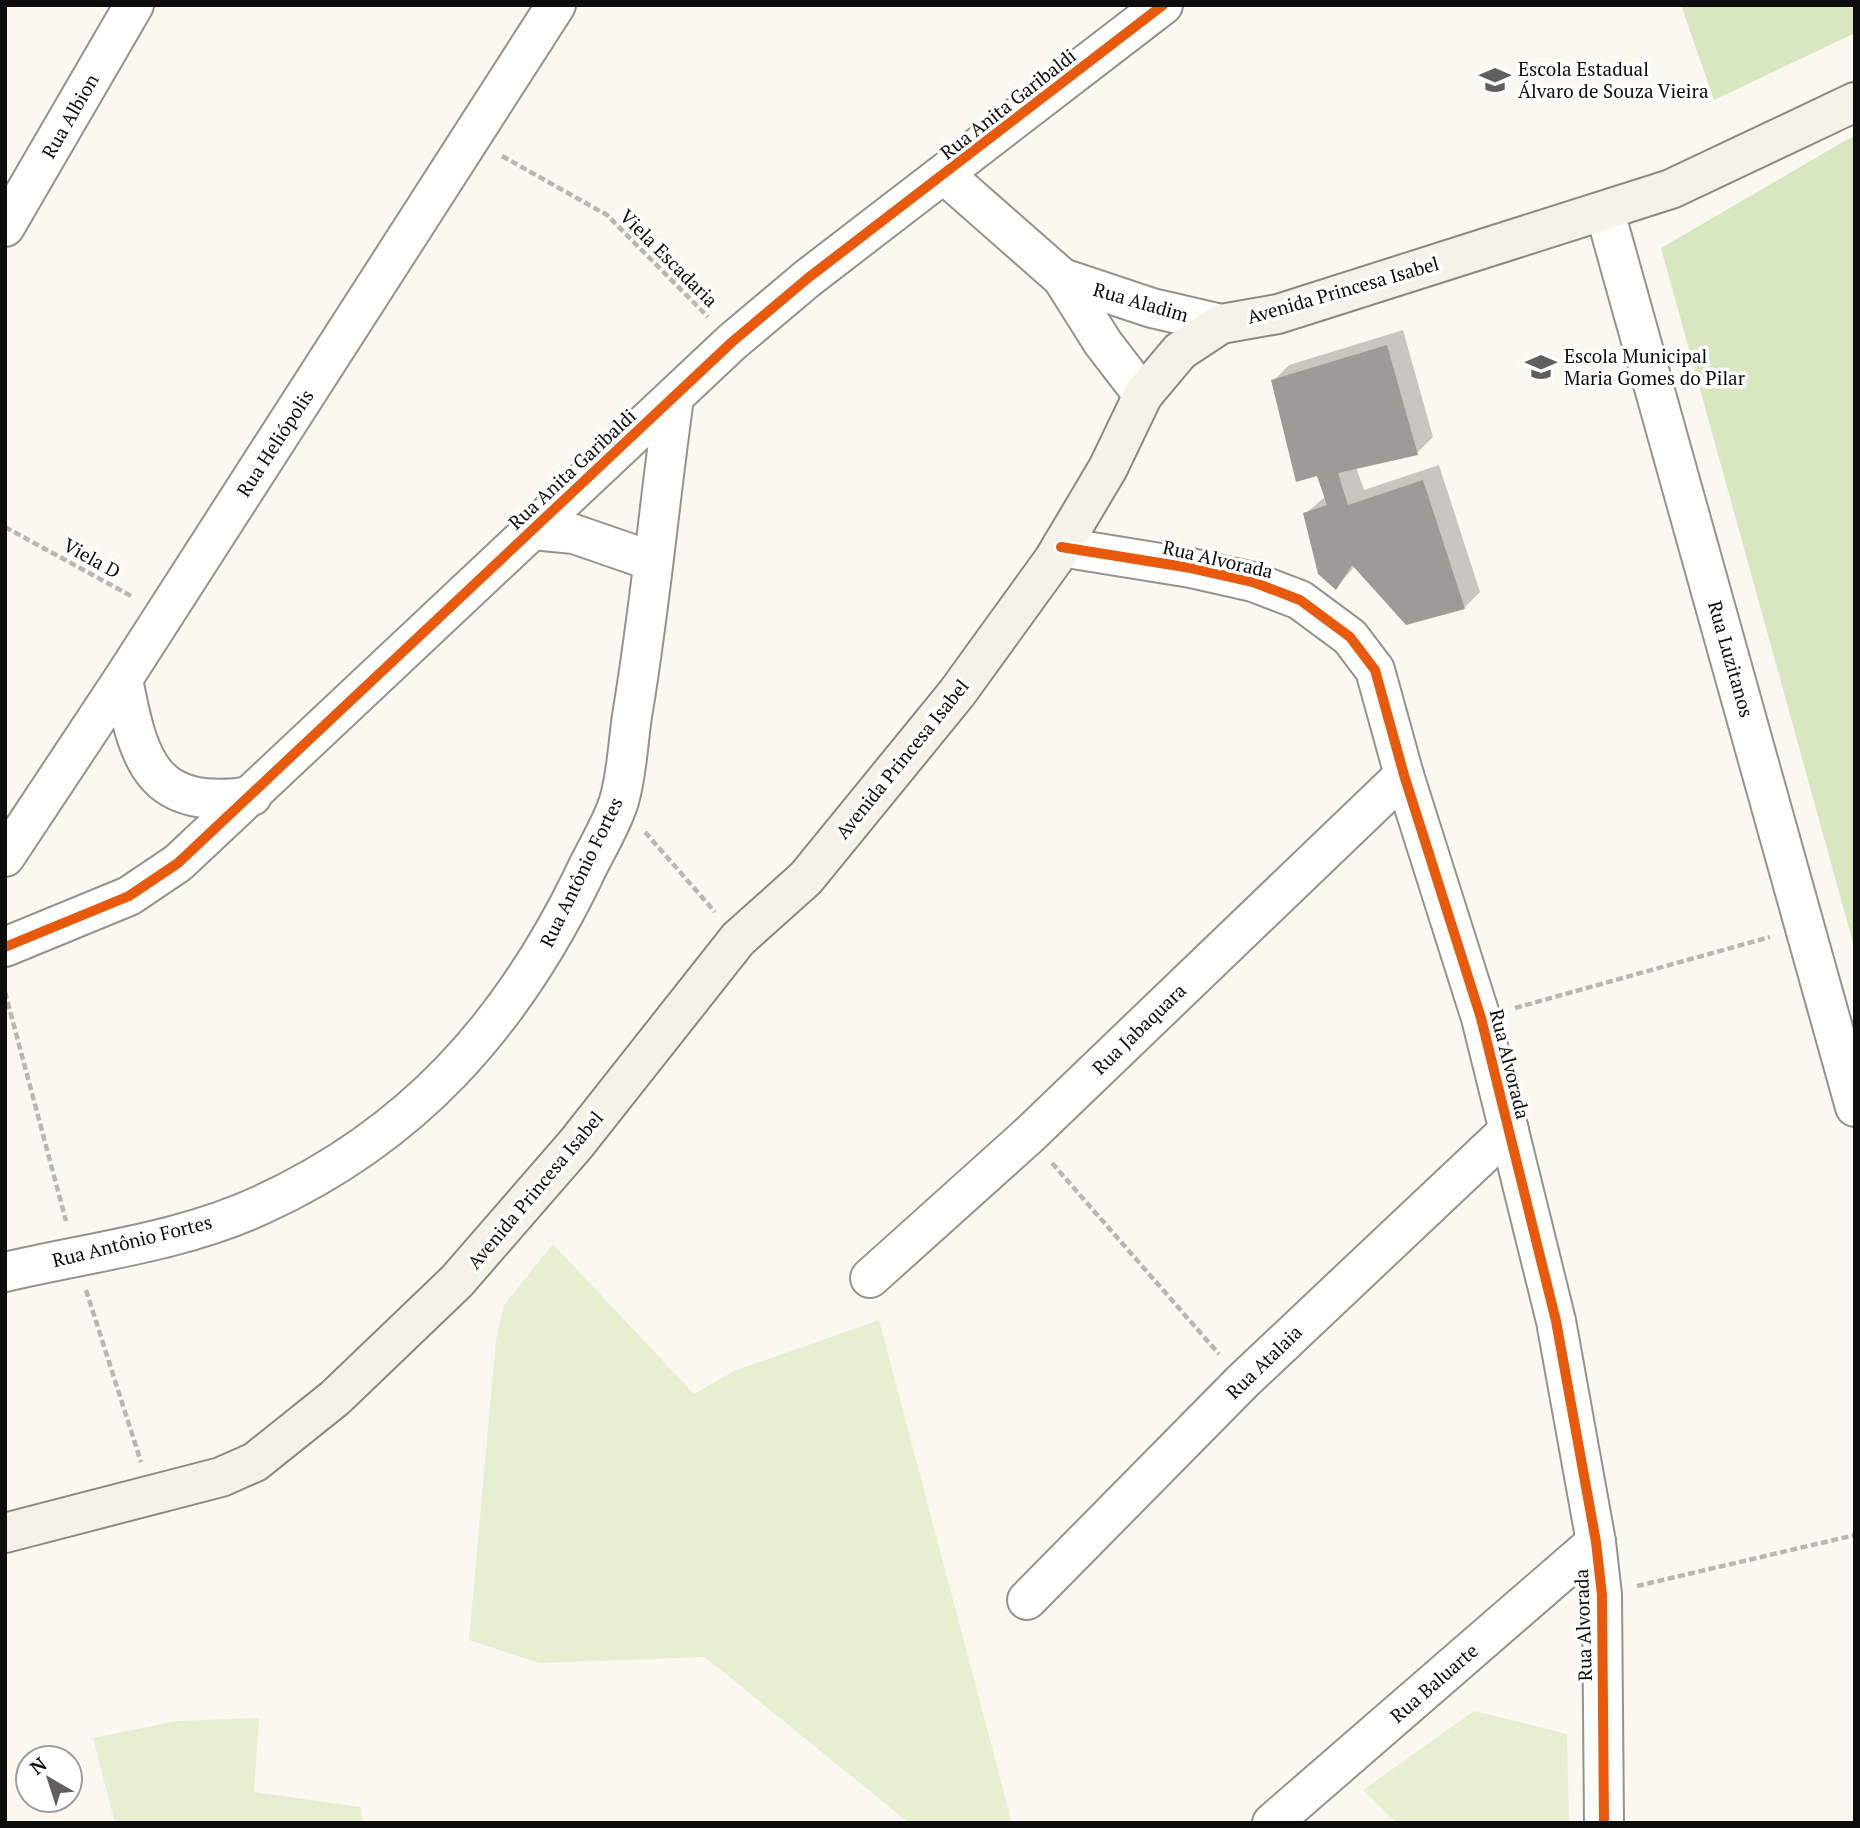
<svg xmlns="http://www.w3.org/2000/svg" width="1860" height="1828" font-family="'PT Serif',serif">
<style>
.green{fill:#e7efd1}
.forest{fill:#d8e7c0}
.shadow{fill:#0003}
.building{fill:#9e9a97}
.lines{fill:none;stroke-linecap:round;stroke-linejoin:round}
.street-casing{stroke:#949390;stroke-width:42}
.secondary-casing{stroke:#8b8986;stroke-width:42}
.path{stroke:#b8b7b6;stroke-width:4.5;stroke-dasharray:7 3.5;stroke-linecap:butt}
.street{stroke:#fefefd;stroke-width:38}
.secondary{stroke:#f4f2e9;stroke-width:38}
.cycleway-casing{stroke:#fff;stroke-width:15}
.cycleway{stroke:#e8590c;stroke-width:10}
.labels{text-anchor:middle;stroke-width:7;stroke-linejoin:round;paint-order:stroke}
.poi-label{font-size:19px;fill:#0d0d0d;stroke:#fff;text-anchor:start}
.street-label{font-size:19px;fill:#0d0d0d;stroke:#fff}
</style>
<rect width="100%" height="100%" fill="#fbf8f1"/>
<g class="green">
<path d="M553,1244L694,1394L734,1371L879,1320L1012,1823H909L705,1657L540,1663L469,1640L496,1340L504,1305Z"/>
<path d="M1474,1711L1567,1734L1569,1823H1396L1363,1790Z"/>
<path d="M259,1718L254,1792L360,1807L364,1823H115L93,1738L177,1721Z"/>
</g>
<g class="forest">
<path d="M1681,5H1855V33L1714,100Z"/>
<path d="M1855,135V950L1661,248Z"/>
</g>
<path class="shadow" d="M1403,330L1433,437L1417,453L1356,467L1364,490L1439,465L1480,592L1464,608L1355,566L1336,588L1305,514L1326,496L1273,381L1289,365Z"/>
<path class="building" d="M1387,345L1418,455L1338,473L1348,505L1423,480L1465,609L1406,625L1352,565L1336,590L1318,574L1303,513L1327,505L1317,476L1296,482L1271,380Z"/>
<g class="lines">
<g class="street-casing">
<g id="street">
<path d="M945,175L1062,278L1103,343L1143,395"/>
<path d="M1605,212L1855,1107"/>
<path d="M5,227L134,5"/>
<path d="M1062,278L1152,308L1221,324"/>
<path d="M533,530L574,534L652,561"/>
<path d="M1061,547L1191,568L1253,582L1300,600L1350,637L1375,670L1404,775L1481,1018L1556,1321L1596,1542L1602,1595L1604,1823"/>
<path d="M123,679C139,764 153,811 252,796"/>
<path d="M5,857L123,679L556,5"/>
<path d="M5,947L129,896L178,863L732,342L808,278L1163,5"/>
<path d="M5,1272C90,1252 181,1242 261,1205C412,1136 510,1026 582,879C593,854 611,827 619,801C627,774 628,743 632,716C650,610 659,504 674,398"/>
<path d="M870,1278L1028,1136L1404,775"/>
<path d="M1027,1600L1243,1381L1509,1130"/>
<path d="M1272,1823L1596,1542"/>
</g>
</g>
<g class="secondary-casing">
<path id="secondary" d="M5,1533L221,1477L255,1462L335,1398L457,1281L576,1144L738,939L806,878L957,693L1054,559L1108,468L1143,395L1180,351L1221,324L1278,314L1671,189L1855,102"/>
</g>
<g class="path">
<path d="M502,156L607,215L708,317"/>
<path d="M5,527L133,597"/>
<path d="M645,832L715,912"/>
<path d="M5,992L66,1221"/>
<path d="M1515,1008L1770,937"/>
<path d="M1052,1163L1219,1354"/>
<path d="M86,1290L141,1462"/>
<path d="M1637,1586L1855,1535"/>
</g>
<use href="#street" class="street"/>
<use href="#secondary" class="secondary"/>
<g class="cycleway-casing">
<g id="cycleway">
<path d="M1061,547L1191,568L1253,582L1300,600L1350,637L1375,670L1404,775L1481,1018L1556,1321L1596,1542L1602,1595L1604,1823"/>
<path d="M5,947L129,896L178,863L732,342L808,278L1163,5"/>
</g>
</g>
<use href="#cycleway" class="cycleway"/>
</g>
<defs>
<g id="school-bare" transform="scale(2.415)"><path d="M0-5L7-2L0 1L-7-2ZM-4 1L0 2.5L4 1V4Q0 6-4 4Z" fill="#605f5d" stroke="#fff" stroke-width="2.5" paint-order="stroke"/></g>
</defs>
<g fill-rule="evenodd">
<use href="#school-bare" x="1495" y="80"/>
<use href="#school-bare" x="1541" y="367"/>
</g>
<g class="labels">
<g class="poi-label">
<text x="1518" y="76">Escola Estadual<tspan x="1518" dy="22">Álvaro de Souza Vieira</tspan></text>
<text x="1564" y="363">Escola Municipal<tspan x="1564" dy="22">Maria Gomes do Pilar</tspan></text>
</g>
<g class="street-label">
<text transform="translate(1008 104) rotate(-38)" y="7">Rua Anita Garibaldi</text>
<text transform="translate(70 116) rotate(-60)" y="7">Rua Albion</text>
<text transform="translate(669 258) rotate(45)" y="7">Viela Escadaria</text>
<text transform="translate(1343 290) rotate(-16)" y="7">Avenida Princesa Isabel</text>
<text transform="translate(1141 302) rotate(16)" y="7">Rua Aladim</text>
<text transform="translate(275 443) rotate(-57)" y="7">Rua Heliópolis</text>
<text transform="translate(572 469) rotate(-43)" y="7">Rua Anita Garibaldi</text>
<text transform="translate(92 558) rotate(29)" y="7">Viela D</text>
<text transform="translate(1218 559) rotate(13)" y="7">Rua Alvorada</text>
<text transform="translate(1731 659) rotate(74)" y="7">Rua Luzitanos</text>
<text transform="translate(902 759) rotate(-51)" y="7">Avenida Princesa Isabel</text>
<text transform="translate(581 872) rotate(-64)" y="7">Rua Antônio Fortes</text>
<text transform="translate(1139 1029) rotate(-44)" y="7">Rua Jabaquara</text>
<text transform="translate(1510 1064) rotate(76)" y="7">Rua Alvorada</text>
<text transform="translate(535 1190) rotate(-50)" y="7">Avenida Princesa Isabel</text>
<text transform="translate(132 1241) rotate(-14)" y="7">Rua Antônio Fortes</text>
<text transform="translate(1264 1362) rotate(-44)" y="7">Rua Atalaia</text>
<text transform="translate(1583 1625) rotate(-92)" y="7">Rua Alvorada</text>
<text transform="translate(1434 1683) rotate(-41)" y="7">Rua Baluarte</text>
</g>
</g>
<rect width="1860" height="1828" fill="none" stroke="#0d0d0d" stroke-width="14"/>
<g transform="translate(49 1779) rotate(321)"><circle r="33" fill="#ffffff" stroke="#9e9e9e" stroke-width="2"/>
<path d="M0-5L12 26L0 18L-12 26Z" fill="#605f5d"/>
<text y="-10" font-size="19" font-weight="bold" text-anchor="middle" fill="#0d0d0d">N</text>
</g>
</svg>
